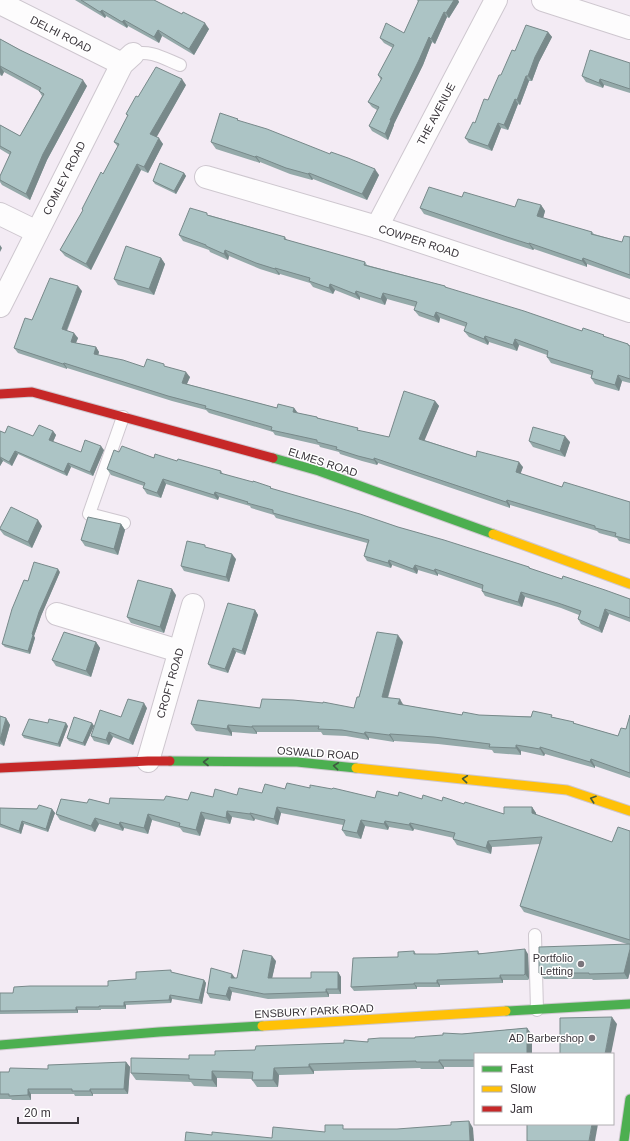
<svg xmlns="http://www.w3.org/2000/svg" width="630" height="1141" viewBox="0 0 630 1141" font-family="Helvetica,sans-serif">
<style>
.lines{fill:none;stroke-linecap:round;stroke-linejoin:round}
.lane-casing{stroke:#cec7cf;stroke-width:14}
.street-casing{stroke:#cec7cf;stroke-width:24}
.fast-casing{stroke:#cec7cf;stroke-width:11}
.slow-casing{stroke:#cec7cf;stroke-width:11}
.jam-casing{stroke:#cec7cf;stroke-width:11}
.lane{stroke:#fdfcfd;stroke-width:12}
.street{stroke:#fdfcfd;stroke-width:22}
.fast{stroke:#4caf50;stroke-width:9}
.slow{stroke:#ffc107;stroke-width:9}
.jam{stroke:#c62828;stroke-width:9}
.wall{fill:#94a9a9}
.shaded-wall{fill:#78898a}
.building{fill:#acc4c5;stroke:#78898a}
.oneway{stroke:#3f5a41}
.poi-dot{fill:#7b757c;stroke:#fff;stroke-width:1.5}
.labels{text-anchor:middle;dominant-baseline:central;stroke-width:3;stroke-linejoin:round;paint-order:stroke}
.street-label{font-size:11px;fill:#3a353b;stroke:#fff}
.poi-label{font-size:11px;fill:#3a353b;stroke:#fff;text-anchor:end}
</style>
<rect width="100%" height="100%" fill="#f3ebf4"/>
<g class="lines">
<defs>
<g id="lane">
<path d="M133,54C151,50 163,58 180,65"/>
<polyline points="123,417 89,514 124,523"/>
<polyline points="535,935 537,1010"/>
</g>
<g id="street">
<polyline points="543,0 630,28"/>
<polyline points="0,3 122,64"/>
<polyline points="206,177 377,227 630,311"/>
<polyline points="0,214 37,232"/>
<polyline points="377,227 496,0"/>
<polyline points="0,306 122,64 133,54"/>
<polyline points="57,614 179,651"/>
<polyline points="148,761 193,605"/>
</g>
<g id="fast">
<polyline points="273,458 319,471 493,534"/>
<polyline points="170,761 297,762 356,768"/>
<polyline points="506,1011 630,1004"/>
<polyline points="0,1045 159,1032 262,1026"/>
<polyline points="624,1141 630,1099"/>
</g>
<g id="slow">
<polyline points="493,534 630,584"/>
<polyline points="356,768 567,790 630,811"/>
<polyline points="262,1026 506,1011"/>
</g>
<g id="jam">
<polyline points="0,394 32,392 273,458"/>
<polyline points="0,768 148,761 170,761"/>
</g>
</defs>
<!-- lane casing -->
<use href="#lane" class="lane-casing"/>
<!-- street casing -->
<use href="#street" class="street-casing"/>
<!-- fast casing -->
<use href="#fast" class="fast-casing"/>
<!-- slow casing -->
<use href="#slow" class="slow-casing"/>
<!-- jam casing -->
<use href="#jam" class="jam-casing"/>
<!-- lane -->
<use href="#lane" class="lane"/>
<!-- street -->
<use href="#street" class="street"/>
<!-- fast -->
<use href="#fast" class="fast"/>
<!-- slow -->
<use href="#slow" class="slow"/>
<!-- jam -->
<use href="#jam" class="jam"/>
</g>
<!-- wall -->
<g class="wall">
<polygon points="75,0 154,0 209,29 194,55 162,36 159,43 128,26 127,28 106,16 105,18"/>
<polygon points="417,0 458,0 459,2 449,18 447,17 435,44 432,42 423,65 394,124 394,125 388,140 372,131 369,126 377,110 372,107 368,102 381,80 378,75 393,48 384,43 380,38 404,33 418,2"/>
<polygon points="548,32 552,37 539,62 532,81 529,81 520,105 518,104 508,130 501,128 492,151 469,143 465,138 475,123 515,51"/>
<polygon points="0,39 87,86 47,160 30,200 2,185 0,182 0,176 10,155 0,149 0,125 20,136 42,96 39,91 4,72 2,76 0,75"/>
<polygon points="630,63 630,93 604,85 603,88 586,82 582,76"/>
<polygon points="186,85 156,137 163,144 148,173 141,170 91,270 65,256 60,250 83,211 82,209 103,174 118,147 114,142 128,117 126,114 138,97"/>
<polygon points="239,121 379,175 367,200 313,179 312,180 290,174 260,162 260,163 216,149 211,142"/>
<polygon points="184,173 186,176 176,194 155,184 153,181"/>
<polygon points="462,197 515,207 541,205 545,211 543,218 592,232 594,234 622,242 630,237 630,279 587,264 587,267 534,249 533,250 511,243 424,214 420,208"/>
<polygon points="209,215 285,237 287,240 365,262 367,265 445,286 446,288 582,331 628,344 630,346 630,383 622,381 619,391 595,384 591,378 591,375 551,363 547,357 547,355 519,345 517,351 489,342 488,345 469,337 464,331 466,327 440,318 439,323 419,316 414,310 416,307 387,299 385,305 360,297 360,300 335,290 333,294 313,287 310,283 280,274 279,275 260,269 229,256 228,260 210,252 209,250 183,241 179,235"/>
<polygon points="161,258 165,264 154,295 118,285 114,279"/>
<polygon points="82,291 67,331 78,338 76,343 96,347 99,352 98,355 144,367 166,367 190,377 187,384 277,408 294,408 297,413 317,417 318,418 360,431 389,437 435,401 439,406 424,440 476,457 523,467 520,474 562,487 630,502 630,544 619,541 617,538 599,533 597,531 510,505 510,508 378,463 377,465 362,461 340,454 339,452 320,447 319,445 275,435 273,432 209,413 206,410 172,401 67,368 67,369 18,353 14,348 32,320"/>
<polygon points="0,431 5,433 33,436 53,431 56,435 53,442 81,452 104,450 93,476 71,467 67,476 18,454 12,466 3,461 0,466"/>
<polygon points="529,441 570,442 565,457 533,447"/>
<polygon points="119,452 177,461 221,471 223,474 529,567 531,569 562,579 630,599 630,622 609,614 602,633 581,624 578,619 579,615 561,608 525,597 522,607 485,596 482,591 482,589 438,574 438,576 418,570 417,574 392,565 391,568 367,561 364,556 367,543 276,518 274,515 251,508 250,506 219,497 218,500 166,484 161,498 147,494 143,488 144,486 111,475 107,469"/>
<polygon points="121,524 125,530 118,555 85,546 81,540"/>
<polygon points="42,526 32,548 4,535 0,530 0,528"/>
<polygon points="236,559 229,582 184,571 181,566"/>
<polygon points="60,572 41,616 34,636 35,638 30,654 5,647 2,644"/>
<polygon points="176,595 164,633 131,623 127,617"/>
<polygon points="255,610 258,615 245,655 236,652 228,673 211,668 208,664"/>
<polygon points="96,642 100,648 91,677 56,666 52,660"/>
<polygon points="403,642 388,698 404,705 462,715 553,717 576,724 618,736 626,729 630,715 630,778 595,766 595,768 545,754 544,756 521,751 521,755 494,753 492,750 438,744 394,741 394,742 369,738 369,740 346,736 323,735 321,732 257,732 257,734 232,732 232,736 196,731 191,724 260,708 354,708 359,697"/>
<polygon points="147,708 133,745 113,737 109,745 94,741 91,736 121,717"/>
<polygon points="0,716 6,718 10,725 4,746 0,744"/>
<polygon points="48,723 68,726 60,747 24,738 22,735"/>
<polygon points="92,723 94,726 85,746 69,741 67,738"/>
<polygon points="310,788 375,798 398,796 464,804 504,814 532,807 536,813 536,815 612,842 630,831 630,972 628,979 593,980 592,979 544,979 539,973 627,944 524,912 520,906 540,844 492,847 491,854 457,845 453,839 454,838 414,829 413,831 389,827 388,830 365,826 361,839 346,836 342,830 343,825 281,813 278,825 255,819 254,821 232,817 230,824 205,819 200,836 183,832 180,828 152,820 148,834 124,828 123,831 99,824 95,832 60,820 56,814 87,803 109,804 164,800 188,800 213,797 262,793 285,789"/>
<polygon points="0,808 52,809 55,813 48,832 24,824 21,834 0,827"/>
<polygon points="414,951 416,954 437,954 478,951 479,953 528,954 529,979 528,980 503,980 503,983 440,985 440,987 417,987 417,989 354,991 351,987 398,957"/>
<polygon points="276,961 272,978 311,978 338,972 341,977 341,994 329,994 329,997 268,999 232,992 230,1001 210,998 207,993 236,978"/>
<polygon points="173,973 204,980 206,983 202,1004 172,999 171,1003 126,1005 126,1009 101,1009 101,1010 78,1010 78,1013 0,1014 0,993 13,993 108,986 136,979"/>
<polygon points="527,1028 532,1035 475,1054 475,1067 444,1067 444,1069 421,1069 420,1068 314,1071 314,1074 279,1075 278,1087 257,1087 252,1080 252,1079 217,1078 217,1087 194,1086 191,1082 136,1080 131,1073 189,1059 255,1050 415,1038"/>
<polygon points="126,1062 130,1067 128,1094 93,1094 93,1096 75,1096 74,1094 31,1094 31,1100 12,1100 11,1099 0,1099 0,1072 9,1072 48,1069"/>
</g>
<!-- shaded-wall -->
<g class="shaded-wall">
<polygon points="454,0 458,0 459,2 449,18 446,13"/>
<polygon points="102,10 106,16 105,18 100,12"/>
<polygon points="444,12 447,17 435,44 431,39"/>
<polygon points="124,20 128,26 127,28 122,22"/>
<polygon points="205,23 209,29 194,55 189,49"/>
<polygon points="158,30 162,36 159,43 154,37"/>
<polygon points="548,32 552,37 539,62 532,81 528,76 535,57"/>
<polygon points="429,37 432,42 423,65 394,124 394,125 388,140 385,134 390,120"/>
<polygon points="0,66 4,72 2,76 0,73"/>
<polygon points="526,76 529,81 520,105 517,100"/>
<polygon points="182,79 186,85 155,140 150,134"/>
<polygon points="600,79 604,85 603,88 599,83"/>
<polygon points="83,80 87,86 47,160 30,200 26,194 43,154"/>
<polygon points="515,99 518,104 508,130 504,125"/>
<polygon points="498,123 501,128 492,151 488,146"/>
<polygon points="159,138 163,144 148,173 144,167"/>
<polygon points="256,156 260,162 260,163 255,157"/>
<polygon points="137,164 141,170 91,270 86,264"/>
<polygon points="375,169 379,175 367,200 362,194"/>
<polygon points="184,173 186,176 176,194 174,191"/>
<polygon points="309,173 313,179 312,180 308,174"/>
<polygon points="541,205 545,211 542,222 537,216"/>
<polygon points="529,243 534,249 533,250 529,244"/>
<polygon points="0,245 2,248 0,252"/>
<polygon points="225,250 229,256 228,260 224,254"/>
<polygon points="161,258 165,264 154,295 149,289"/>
<polygon points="583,258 587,264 587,267 582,261"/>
<polygon points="275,268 280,274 279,275 275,269"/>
<polygon points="330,284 335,290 333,294 329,288"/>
<polygon points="78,286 82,291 65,334 62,329"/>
<polygon points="356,291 360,297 360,300 355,294"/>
<polygon points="383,293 387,299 385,305 381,299"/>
<polygon points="436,312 440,318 439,323 434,317"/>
<polygon points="74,333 78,338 74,347 71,342"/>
<polygon points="485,336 489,342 488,345 484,339"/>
<polygon points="515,339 519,345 517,351 513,345"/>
<polygon points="96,347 99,352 97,359 94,354"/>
<polygon points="64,363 67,368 67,369 63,364"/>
<polygon points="186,372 190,377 185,388 182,383"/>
<polygon points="618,375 622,381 619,391 615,385"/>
<polygon points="435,401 439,406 423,444 419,439"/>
<polygon points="294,408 298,413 293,412"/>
<polygon points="53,431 56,435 52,444 49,440"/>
<polygon points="565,436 570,442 565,457 560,451"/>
<polygon points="101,446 104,450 93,476 90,472"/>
<polygon points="15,451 18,454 12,466 9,462"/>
<polygon points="0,457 3,461 0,466"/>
<polygon points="374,458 378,463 377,465 374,460"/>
<polygon points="519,462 523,467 519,478 516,472"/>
<polygon points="68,463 71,467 67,476 64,472"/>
<polygon points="163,479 166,484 161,498 157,493"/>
<polygon points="215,492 219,497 218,500 214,495"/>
<polygon points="507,500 510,505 510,508 506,502"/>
<polygon points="38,520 42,526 32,548 28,542"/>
<polygon points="121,524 125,530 118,555 114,549"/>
<polygon points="232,554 236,559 229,582 226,577"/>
<polygon points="389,560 392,565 391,568 388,563"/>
<polygon points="415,565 418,570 417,574 413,569"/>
<polygon points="58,569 60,572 41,616 34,636 35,638 30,654 28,651 32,634 39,612"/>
<polygon points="435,569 438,574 438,576 434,571"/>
<polygon points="172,589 176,595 164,633 160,627"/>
<polygon points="521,592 525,597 522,607 518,602"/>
<polygon points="605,609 609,614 602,633 599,628"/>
<polygon points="255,610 258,615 245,655 242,651"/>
<polygon points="398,635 403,642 386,703 382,697"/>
<polygon points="96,642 100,648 91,677 86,671"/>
<polygon points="233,648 236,652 228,673 225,669"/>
<polygon points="400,699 404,706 398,704"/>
<polygon points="144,703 147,708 133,745 129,740"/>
<polygon points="6,718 10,725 4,746 0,740"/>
<polygon points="66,723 68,726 60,747 58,744"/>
<polygon points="92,723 94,726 85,746 83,743"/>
<polygon points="228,725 232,732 232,736 227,729"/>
<polygon points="252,726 257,732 257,734 252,727"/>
<polygon points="109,732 113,737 109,745 106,740"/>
<polygon points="365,732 369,738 369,740 364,734"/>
<polygon points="390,734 394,741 394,742 389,735"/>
<polygon points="516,745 521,751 521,755 516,748"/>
<polygon points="540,747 545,754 544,756 540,749"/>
<polygon points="591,759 595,766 595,768 590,762"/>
<polygon points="277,807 281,813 278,825 274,819"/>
<polygon points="532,807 536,813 537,820 532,813"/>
<polygon points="52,809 55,813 48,832 46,829"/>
<polygon points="227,811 232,817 230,824 226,818"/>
<polygon points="201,812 205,819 200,836 196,830"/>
<polygon points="250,813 255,819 254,821 250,814"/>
<polygon points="148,814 152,820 148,834 144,828"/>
<polygon points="95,818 99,824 95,832 91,826"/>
<polygon points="361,820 365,826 361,839 357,833"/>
<polygon points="22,821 24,824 21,834 19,831"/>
<polygon points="385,821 389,827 388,830 384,824"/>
<polygon points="120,822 124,828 123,831 119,825"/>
<polygon points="410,823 414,829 413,831 409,825"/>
<polygon points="488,841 492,847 491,854 486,848"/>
<polygon points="525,949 528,954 529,979 525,974"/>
<polygon points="630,949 630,972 628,979 624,973"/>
<polygon points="272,956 276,961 271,983 268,978"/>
<polygon points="338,972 341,977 341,994 338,989"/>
<polygon points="232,974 236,979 231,978"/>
<polygon points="500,975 503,980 503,983 500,978"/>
<polygon points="204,980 206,983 202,1004 199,1000"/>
<polygon points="437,980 440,985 440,987 437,983"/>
<polygon points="414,983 417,987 417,989 414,984"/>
<polygon points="229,987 232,992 230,1001 226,996"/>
<polygon points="326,989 329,994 329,997 326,992"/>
<polygon points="170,995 172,999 171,1003 169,1000"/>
<polygon points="124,1002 126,1005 126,1009 124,1006"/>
<polygon points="76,1007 78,1010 78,1013 76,1010"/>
<polygon points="612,1017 617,1024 611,1054 605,1054"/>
<polygon points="527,1028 532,1035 532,1054 527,1054"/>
<polygon points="439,1060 444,1067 444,1069 439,1062"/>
<polygon points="126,1062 130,1067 128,1094 124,1089"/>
<polygon points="309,1064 314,1071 314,1074 309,1067"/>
<polygon points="274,1068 279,1075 278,1087 273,1080"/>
<polygon points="212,1071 217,1078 217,1087 212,1080"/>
<polygon points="28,1089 31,1094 31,1100 28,1095"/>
<polygon points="90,1089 93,1094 93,1096 90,1091"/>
<polygon points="469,1121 473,1128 474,1141 470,1141"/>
<polygon points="592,1124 598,1124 595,1141 589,1141"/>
</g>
<!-- building -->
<g class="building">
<polygon points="81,0 154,0 182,14 183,12 205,23 189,49 158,30 154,37 124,20 122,22 102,10 100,12"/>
<polygon points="419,0 454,0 446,13 444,12 431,39 429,37 419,60 390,120 391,120 385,134 369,126 379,107 368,102 382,78 378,75 394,45 380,38 386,23 404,33"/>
<polygon points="526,25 548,32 535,57 528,76 526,76 517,100 515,99 504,125 498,123 488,146 465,138 473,122 475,123 484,99 488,100 499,75 501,75 512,50 515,51"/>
<polygon points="0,39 20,50 83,80 43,154 26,194 0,180 0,176 11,152 0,146 0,125 20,136 44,94 39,91 41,88 0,66 0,67"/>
<polygon points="590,50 630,63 630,89 600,79 599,83 582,76"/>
<polygon points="156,67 182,79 150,134 159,138 144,167 137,164 86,264 60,250 83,210 82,209 101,172 103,174 119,144 114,142 128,115 126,114 136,96 138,97"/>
<polygon points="220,113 238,119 237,120 267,129 330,154 331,152 348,158 375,169 362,194 309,173 308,174 286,168 256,156 255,157 211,142"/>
<polygon points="160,163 184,173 174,191 153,181"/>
<polygon points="429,187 462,197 464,192 515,207 518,199 541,205 537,216 592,232 591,234 622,242 624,236 630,237 630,275 583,258 582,261 529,243 529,244 507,237 420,208"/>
<polygon points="190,208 207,213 207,215 285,237 284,239 365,262 364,265 445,286 445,287 524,311 582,331 583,328 604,335 603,336 628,344 628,345 630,346 630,379 618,375 615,385 591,378 593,371 547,357 548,351 515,339 513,345 485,336 484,339 464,331 467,323 436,312 434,317 414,310 417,302 383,293 381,299 356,291 355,294 330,284 329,288 309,281 310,278 275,268 275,269 256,263 225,250 224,254 206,246 206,245 179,235"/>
<polygon points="126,246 161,258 149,289 114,279"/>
<polygon points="50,278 78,286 62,329 74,333 71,342 96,347 94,354 123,360 144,367 147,359 164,364 164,366 186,372 182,383 277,408 278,404 294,408 293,412 317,417 317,418 358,428 357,430 389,437 404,391 435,401 419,439 476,457 477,451 519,462 516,472 562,487 564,482 630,502 630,540 615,536 616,533 595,528 595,526 507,500 506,502 374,458 374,460 358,456 336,449 337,447 317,442 317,440 271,430 272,427 205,408 206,406 168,396 64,363 63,364 14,348 25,318 32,320"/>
<polygon points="39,425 53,431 49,440 81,452 85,440 101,446 90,472 68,463 64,472 15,451 9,462 0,457 0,431 5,433 8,426 33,436"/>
<polygon points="533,427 565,436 560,451 529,441"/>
<polygon points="122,446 154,458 155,454 177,461 178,459 221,471 220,473 253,482 253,481 271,487 270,488 360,514 398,527 444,540 529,567 529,568 562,579 563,576 605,590 630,599 630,618 605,609 599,628 578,619 581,611 558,603 521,592 518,602 482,591 483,585 435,569 434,571 415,565 413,569 389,560 388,563 364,556 369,540 273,513 273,510 247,503 248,502 215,492 214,495 163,479 157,493 143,488 145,483 107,469 114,450 119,452"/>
<polygon points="11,507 38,520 28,542 0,529 0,528"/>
<polygon points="88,517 121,524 114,549 81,540"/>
<polygon points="187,541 205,545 205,547 232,554 226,577 181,566"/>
<polygon points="34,562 58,569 39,612 32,634 33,635 28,651 2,644 12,609 24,580 28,581"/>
<polygon points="138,580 172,589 160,627 127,617"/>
<polygon points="228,603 255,610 242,651 233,648 225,669 208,664"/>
<polygon points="64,632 96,642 86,671 52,660"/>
<polygon points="377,632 398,635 382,697 400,699 398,704 462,715 463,712 479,715 531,717 533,711 552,715 551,717 574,722 573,723 618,736 621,728 626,729 630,715 630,773 591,759 590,762 540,747 540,749 516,745 516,748 489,747 490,744 434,737 390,734 389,735 365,732 364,734 342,730 318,729 319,726 252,726 252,727 228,725 227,729 191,724 198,700 260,708 262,699 293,700 323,703 323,702 354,708 357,697 359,697"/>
<polygon points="128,699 144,703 129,740 109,732 106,740 91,736 100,710 121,717"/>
<polygon points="0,716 6,718 0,740"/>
<polygon points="74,717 92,723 83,743 67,738"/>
<polygon points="29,719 48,723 49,719 66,723 58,744 22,735"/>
<polygon points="287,783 310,788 310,785 332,789 333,788 375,798 377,791 398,796 399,792 422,799 423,795 442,801 443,797 464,804 465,802 504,814 504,807 532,807 532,813 612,842 618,827 630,831 630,940 520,906 542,837 488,841 486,848 453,839 455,833 410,823 409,825 385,821 384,824 361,820 357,833 342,830 345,820 277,807 274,819 250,813 250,814 227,811 226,818 201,812 196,830 179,826 180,823 148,814 144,828 120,822 119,825 95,818 91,826 56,814 61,799 87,803 89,799 109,804 110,798 164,800 166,796 188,800 191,792 213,797 215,789 237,795 239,788 262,793 265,784 285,789"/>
<polygon points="39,805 52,809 46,829 22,821 19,831 0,824 0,808 37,809"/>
<polygon points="630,944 630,949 624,973 589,974 589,973 539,973 539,947"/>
<polygon points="525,949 525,974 524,975 500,975 500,978 437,980 437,983 414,983 414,984 351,987 353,958 398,957 398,952 414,951 414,954 437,954 478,951 478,954"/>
<polygon points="243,950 272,956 268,978 311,978 311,972 338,972 338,989 326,989 326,992 264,994 229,987 226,996 207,993 211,968 232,974 231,978 237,978"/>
<polygon points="171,970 171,972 204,980 199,1000 170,995 169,1000 124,1002 124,1006 99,1006 99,1007 76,1007 76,1010 0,1011 0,993 13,993 14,987 30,986 108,986 108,981 136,979 136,972"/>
<polygon points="612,1017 605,1054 560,1054 560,1018"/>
<polygon points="527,1028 527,1054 475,1054 475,1060 439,1060 439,1062 416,1062 416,1061 309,1064 309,1067 274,1068 273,1080 252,1080 253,1072 212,1071 212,1080 189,1079 189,1075 131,1073 131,1058 189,1059 189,1055 215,1055 215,1051 255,1050 256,1046 344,1043 344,1040 368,1042 368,1039 380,1038 415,1038 415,1037 443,1035 443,1033 462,1034"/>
<polygon points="126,1062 124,1089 90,1089 90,1091 72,1091 72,1089 28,1089 28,1095 9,1096 9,1094 0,1094 0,1072 9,1072 10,1068 48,1069 48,1065"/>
<polygon points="469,1121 470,1141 185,1141 186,1132 212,1135 212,1132 272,1138 273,1127 325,1132 325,1125 343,1125 343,1129 397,1129 451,1125 451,1122"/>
<polygon points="527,1124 592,1124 589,1141 527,1141"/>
</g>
<!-- one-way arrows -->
<defs><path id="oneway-chevron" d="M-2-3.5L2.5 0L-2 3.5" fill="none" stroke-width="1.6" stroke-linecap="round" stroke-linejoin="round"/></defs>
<g class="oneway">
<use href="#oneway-chevron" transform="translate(206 762) rotate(-180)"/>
<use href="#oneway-chevron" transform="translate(336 766) rotate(-174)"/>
<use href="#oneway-chevron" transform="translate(465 779) rotate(-174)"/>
<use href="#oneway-chevron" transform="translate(593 799) rotate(-161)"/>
</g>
<!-- markers -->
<g class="poi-dot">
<circle cx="581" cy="964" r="4"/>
<circle cx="592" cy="1038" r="4"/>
</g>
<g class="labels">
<!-- street labels -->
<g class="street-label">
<text transform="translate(61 34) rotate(27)">DELHI ROAD</text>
<text transform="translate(436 114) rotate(-62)">THE AVENUE</text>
<text transform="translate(64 178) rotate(-63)">COMLEY ROAD</text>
<text transform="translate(419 241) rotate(18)">COWPER ROAD</text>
<text transform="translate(323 462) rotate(18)">ELMES ROAD</text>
<text transform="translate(170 683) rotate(-74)">CROFT ROAD</text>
<text transform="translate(318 753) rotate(4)">OSWALD ROAD</text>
<text transform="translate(314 1011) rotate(-3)">ENSBURY PARK ROAD</text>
</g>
<!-- poi labels -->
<g class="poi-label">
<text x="573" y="958">Portfolio<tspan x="573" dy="13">Letting</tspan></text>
<text x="584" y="1038">AD Barbershop</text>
</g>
</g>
<!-- legend -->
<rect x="474" y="1053" width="140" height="72" fill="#ffffff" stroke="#b0aeb1"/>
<rect x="482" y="1066" width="20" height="6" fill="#4caf50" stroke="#b0aeb1"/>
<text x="510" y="1073" font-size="12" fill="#3a353b">Fast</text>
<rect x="482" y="1086" width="20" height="6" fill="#ffc107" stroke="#b0aeb1"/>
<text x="510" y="1093" font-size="12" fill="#3a353b">Slow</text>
<rect x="482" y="1106" width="20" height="6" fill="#c62828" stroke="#b0aeb1"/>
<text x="510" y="1113" font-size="12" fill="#3a353b">Jam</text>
<!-- scale -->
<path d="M18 1117v6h60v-6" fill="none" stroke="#3a353b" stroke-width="2"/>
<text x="24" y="1117" font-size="12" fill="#3a353b" stroke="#ffffff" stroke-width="3" paint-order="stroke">20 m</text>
</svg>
